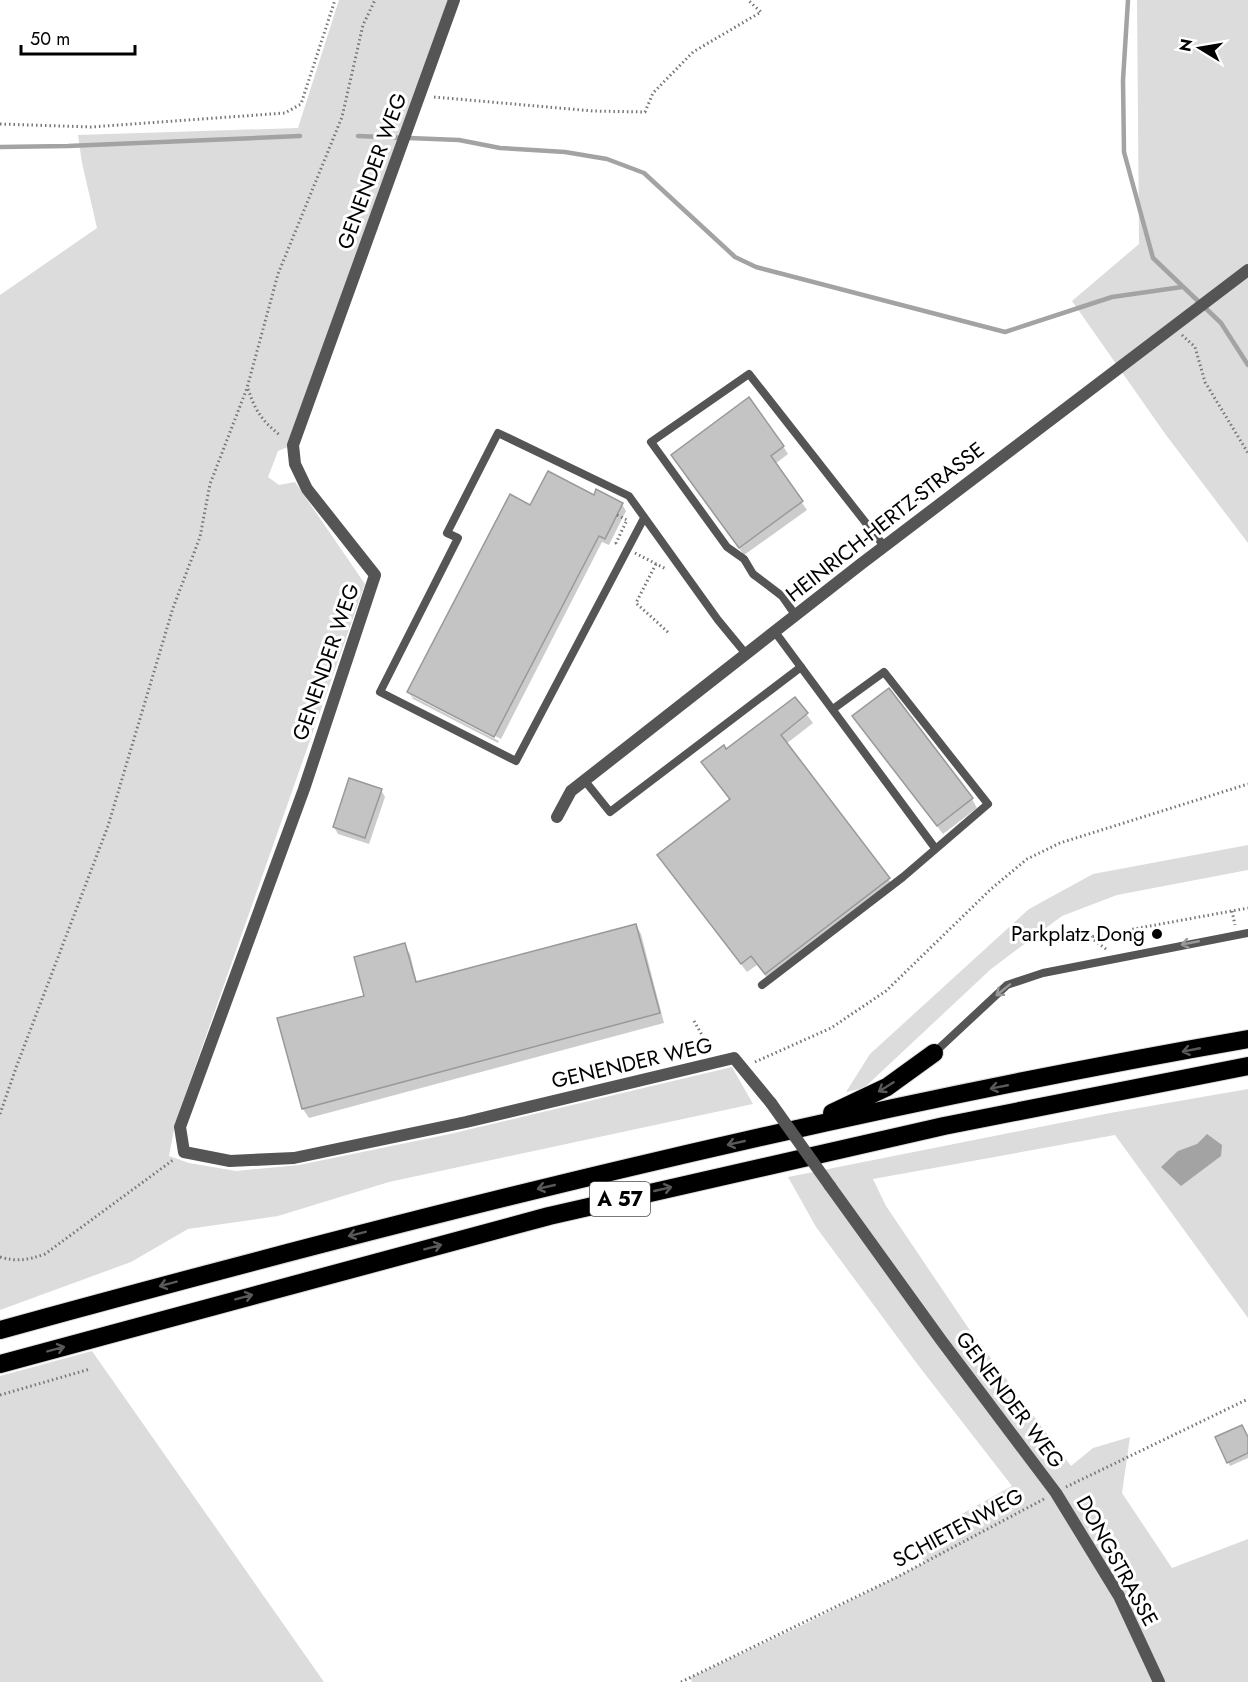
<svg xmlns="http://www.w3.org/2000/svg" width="1248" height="1682" viewBox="0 0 1248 1682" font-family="Jost,sans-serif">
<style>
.green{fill:#dcdcdc}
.water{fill:#a3a3a3}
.shadow{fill:#0003}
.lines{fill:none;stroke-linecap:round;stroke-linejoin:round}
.stream{stroke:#a3a3a3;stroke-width:4.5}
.building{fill:#c4c4c4;stroke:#999;stroke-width:1.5}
.highway-casing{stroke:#dbdbdb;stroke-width:20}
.path{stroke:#777;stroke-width:3;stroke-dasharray:1.5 3;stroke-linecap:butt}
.lane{stroke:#555;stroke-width:8}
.street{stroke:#555;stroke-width:12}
.highway{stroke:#000;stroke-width:18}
.street-bridge{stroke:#555;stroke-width:12}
.oneway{stroke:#999}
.oneway2{stroke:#595959}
.poi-dot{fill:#000;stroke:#fff;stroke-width:2}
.labels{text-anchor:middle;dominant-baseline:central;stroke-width:6;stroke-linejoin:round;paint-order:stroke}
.shield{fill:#fff;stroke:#4c4c4c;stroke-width:1.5}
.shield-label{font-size:20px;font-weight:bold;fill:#000}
.street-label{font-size:21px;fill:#000;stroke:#fff}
.poi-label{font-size:21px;fill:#000;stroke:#fff;text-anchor:end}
</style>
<rect width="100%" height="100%" fill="#fff"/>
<!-- green -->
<g class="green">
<polygon points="339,0 454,0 293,445 278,451 268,477 279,485 295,482 365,584 175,1124 169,1156 189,1163 236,1171 299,1165 450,1134 732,1067 753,1104 389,1182 278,1216 188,1229 131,1262 0,1310 0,295 97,228 82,163 78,135 298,128"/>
<polygon points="1137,0 1248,0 1248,543 1166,435 1072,301 1139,244"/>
<polygon points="1248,845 1248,870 1117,895 1062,916 991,969 864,1088 846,1092 870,1054 1029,909 1093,874"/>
<polygon points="1248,1089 1248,1318 1115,1135 873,1179 886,1206 969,1329 1071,1466 1093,1448 1130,1437 1122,1493 1172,1568 1248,1539 1248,1682 692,1682 690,1678 811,1621 926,1562 918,1554 934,1544 931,1531 1012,1486 918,1365 816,1227 788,1177 1110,1113"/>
<polygon points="92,1351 324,1682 0,1682 0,1376"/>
</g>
<!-- water -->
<polygon class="water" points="1207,1134 1222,1145 1221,1156 1181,1186 1161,1167 1178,1151 1197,1144"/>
<!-- shadow -->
<g class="shadow">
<polygon points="783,446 788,454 775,464 807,510 744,555 677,463"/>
<polygon points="594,497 622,504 626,511 609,545 602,542 501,739 412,693 412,696 499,741 498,743 413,699 409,692 530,507"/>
<polygon points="795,699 813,723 786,744 895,888 771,983 757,965 747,972 659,856 730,801 703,763 726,751"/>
<polygon points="860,725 972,799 977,808 943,834"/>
<polygon points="381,790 385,797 369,844 338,834 334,827"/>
<polygon points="636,925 641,934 664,1023 309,1118 303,1109 279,1019 365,997 404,945 410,954 417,983"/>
<polygon points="1248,1440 1248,1458 1230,1466 1228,1462"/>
</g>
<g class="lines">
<!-- stream -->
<g class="stream">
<polyline points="1128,0 1123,80 1124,152 1153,258 1221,323 1248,365"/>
<polyline points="358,136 459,140 500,148 565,152 607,159 644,173 735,257 756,267 1005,332 1112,297 1182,287"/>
<polyline points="0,147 68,146 300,136"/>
</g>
</g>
<!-- building -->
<g class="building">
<polygon points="749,397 784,446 771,456 803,501 739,548 671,455"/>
<polygon points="548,471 594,495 596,489 623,503 605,539 599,536 494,737 407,692 510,494 530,505"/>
<polygon points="889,688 973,798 937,826 852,716"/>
<polygon points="795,697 808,713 781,735 890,878 765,974 751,956 741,964 657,855 730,799 701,762 724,745 726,749"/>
<polygon points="349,778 382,789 365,838 333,827"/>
<polygon points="636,924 660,1013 302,1109 277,1018 364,996 354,957 405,943 416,982"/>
<polygon points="1242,1425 1248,1437 1248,1453 1227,1463 1215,1437"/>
</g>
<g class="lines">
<defs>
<g id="highway">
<polyline points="832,1113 887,1087 934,1053"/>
<path d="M0,1330C412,1217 827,1112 1248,1039"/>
<polyline points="0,1364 549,1216 944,1126 1248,1066"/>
</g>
</defs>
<!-- highway casing -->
<use href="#highway" class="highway-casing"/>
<!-- path -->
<g class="path">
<polyline points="434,97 593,111 645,112 653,93 693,52 761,12 748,0"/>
<polyline points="0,124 91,127 285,113 301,104 335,0"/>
<polyline points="1182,335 1195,347 1205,382 1248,453"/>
<path d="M248,389C256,412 262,421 281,436"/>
<polyline points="617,515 627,520 616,543 619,545"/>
<polyline points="635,553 666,569"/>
<polyline points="656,564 636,603 670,634"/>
<polyline points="1232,911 1235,925"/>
<polyline points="1106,949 1090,937 1248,908"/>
<polyline points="694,1021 711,1051"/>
<polyline points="755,1062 831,1028 886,991 991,889 1027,859 1060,843 1248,784"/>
<polyline points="0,1114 17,1065 108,826 173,608 200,537 210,484 247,388 278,274 342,117 363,25 375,0"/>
<path d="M0,1257C17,1262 28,1260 45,1254L173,1160"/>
<polyline points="0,1395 90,1369"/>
<polyline points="1066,1487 1248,1399"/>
<polyline points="681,1682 897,1577 1044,1499"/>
</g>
<!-- lane -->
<g class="lane">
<polyline points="644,518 516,761 380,692 458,538 447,533 498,433 629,496 718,620 746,654"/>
<polyline points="796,616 782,596 753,574 744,559 727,547 651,442 749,374 884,546"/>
<polyline points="775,632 935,848"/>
<polyline points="585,781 610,812 801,667"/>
<polyline points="762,985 903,877 988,804 884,672 833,709"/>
<polyline points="934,1053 1007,985 1043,973 1248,933"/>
</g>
<!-- street -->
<g class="street">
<polyline points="454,0 293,445 295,464 307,489 375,575 304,789 180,1127 184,1152 230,1161 294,1158 466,1122 734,1058 771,1103"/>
<polyline points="557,817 571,791 861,564 1248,270"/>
<polyline points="830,1186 941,1340 1056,1493 1119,1596 1159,1682"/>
</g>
<!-- highway -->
<use href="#highway" class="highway"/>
<!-- street-bridge -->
<polyline class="street-bridge" points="771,1103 830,1186"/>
</g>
<!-- one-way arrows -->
<defs><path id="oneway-shaft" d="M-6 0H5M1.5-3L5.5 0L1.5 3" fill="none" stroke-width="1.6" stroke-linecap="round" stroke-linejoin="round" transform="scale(1.5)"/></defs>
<g class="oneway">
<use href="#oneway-shaft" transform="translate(1190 943) rotate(169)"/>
<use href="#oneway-shaft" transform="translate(1003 990) rotate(141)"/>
</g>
<g class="oneway2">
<use href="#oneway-shaft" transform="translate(1191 1050) rotate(169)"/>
<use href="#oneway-shaft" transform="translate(886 1087) rotate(148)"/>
<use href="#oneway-shaft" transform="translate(999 1087) rotate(169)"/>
<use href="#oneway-shaft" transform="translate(736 1143) rotate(167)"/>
<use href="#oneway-shaft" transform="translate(546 1187) rotate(167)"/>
<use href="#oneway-shaft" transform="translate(663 1189) rotate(-13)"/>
<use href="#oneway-shaft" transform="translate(357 1234) rotate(166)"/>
<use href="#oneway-shaft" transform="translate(433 1247) rotate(-15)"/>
<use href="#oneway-shaft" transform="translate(168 1284) rotate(165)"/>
<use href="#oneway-shaft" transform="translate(244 1297) rotate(-15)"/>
<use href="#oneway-shaft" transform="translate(56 1349) rotate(-15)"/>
</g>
<!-- markers -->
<circle class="poi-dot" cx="1157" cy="934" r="6"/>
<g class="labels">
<!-- shield labels -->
<rect class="shield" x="590" y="1182" width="60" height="34" rx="4.5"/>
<g class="shield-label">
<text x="620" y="1199">A 57</text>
</g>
<!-- street labels -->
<g class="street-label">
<text transform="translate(372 171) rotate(-70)">GENENDER WEG</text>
<text transform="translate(885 522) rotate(-38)">HEINRICH-HERTZ-STRASSE</text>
<text transform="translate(326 662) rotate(-71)">GENENDER WEG</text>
<text transform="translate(632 1063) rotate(-13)">GENENDER WEG</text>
<text transform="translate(1010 1400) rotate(53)">GENENDER WEG</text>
<text transform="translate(958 1528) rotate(-28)">SCHIETENWEG</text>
<text transform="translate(1117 1561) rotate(61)">DONGSTRASSE</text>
</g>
<!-- poi labels -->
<g class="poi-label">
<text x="1145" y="934">Parkplatz Dong</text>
</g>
</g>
<!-- north arrow -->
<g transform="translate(1200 48) rotate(281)" stroke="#ffffff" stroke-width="4.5" paint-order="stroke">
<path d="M0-4.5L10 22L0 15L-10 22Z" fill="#000000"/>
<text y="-9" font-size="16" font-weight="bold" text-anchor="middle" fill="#000000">N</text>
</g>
<!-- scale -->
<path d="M21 45v9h114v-9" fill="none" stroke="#000000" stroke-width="3"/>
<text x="30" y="45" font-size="18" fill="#000000" stroke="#ffffff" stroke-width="4.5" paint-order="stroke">50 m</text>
</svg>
